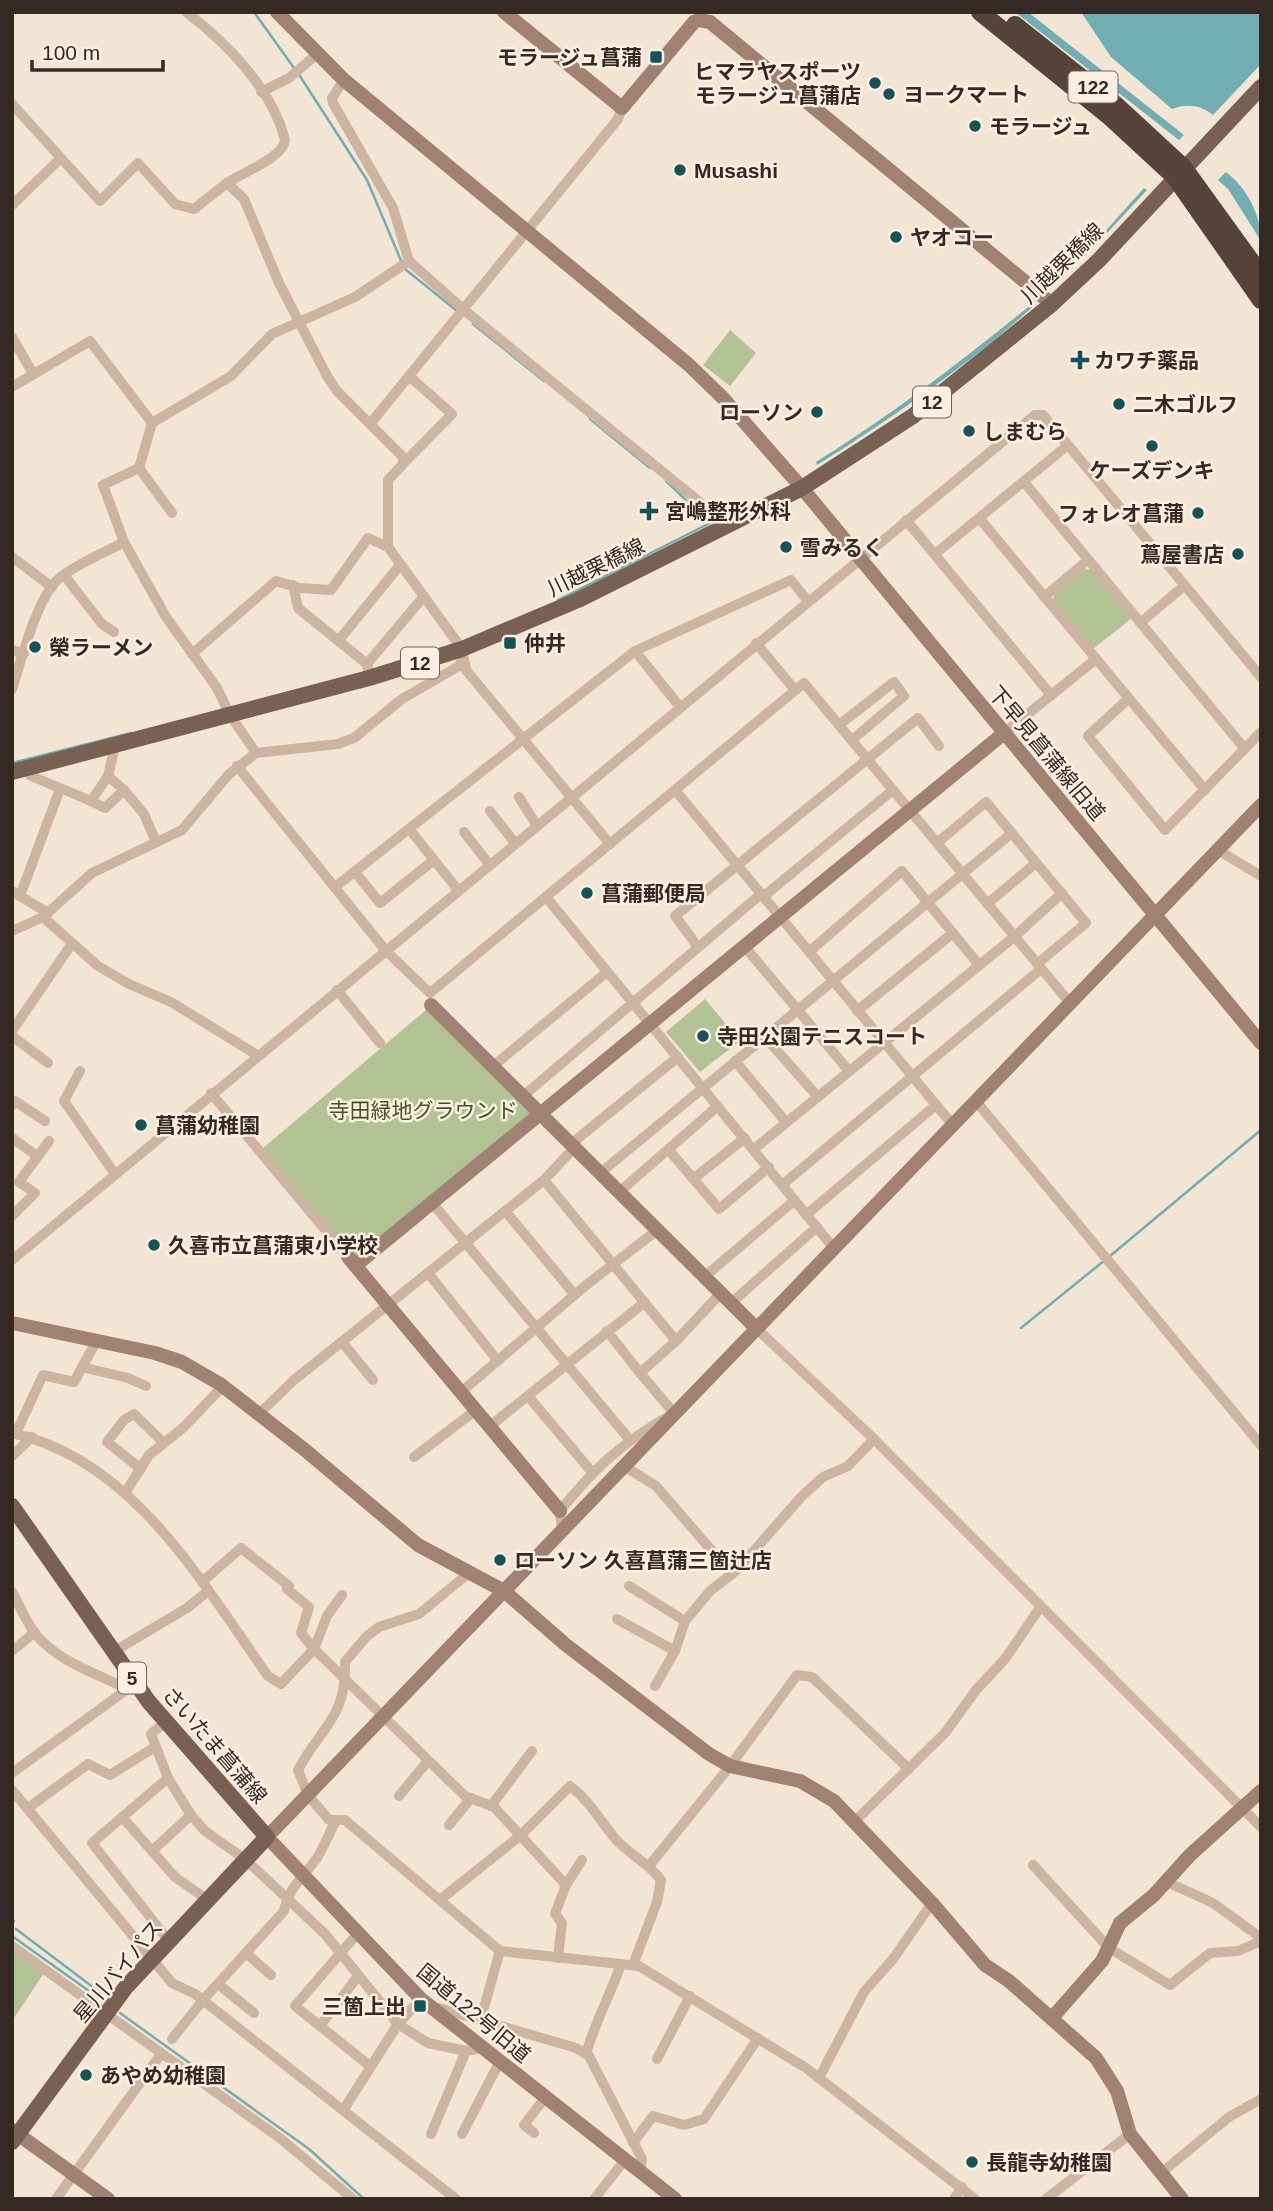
<svg xmlns="http://www.w3.org/2000/svg" width="1273" height="2211" viewBox="0 0 1273 2211" font-family="Arial,'Noto Sans JP',sans-serif">
<style>
.green{fill:#b2c294}
.water{fill:#71aeb2}
.lines{fill:none;stroke-linecap:round;stroke-linejoin:round}
.stream{stroke:#71aeb2;stroke-width:2.5}
.street{stroke:#cbb4a0;stroke-width:10}
.secondary{stroke:#9f8271;stroke-width:14}
.primary{stroke:#786053;stroke-width:16}
.highway{stroke:#56433a;stroke-width:18}
.poi-dot{fill:#165359;stroke:#faefe1;stroke-width:2.5}
.labels{text-anchor:middle;dominant-baseline:central;stroke-width:5;stroke-linejoin:round;paint-order:stroke}
.shield{fill:#faefe1;stroke:#6f645d;stroke-width:2}
.shield-label{font-size:19px;font-weight:bold;fill:#342924}
.poi-label{font-size:21px;font-weight:bold;fill:#342924;stroke:#faefe1;text-anchor:start}
.street-label{font-size:21px;fill:#342924;stroke:#faefe1}
.park-label{font-size:21px;fill:#425425;stroke:#faefe1}
</style>
<rect width="100%" height="100%" fill="#f3e5d4"/>
<!-- green -->
<g class="green">
<polygon points="730,330 756,353 730,386 703,365"/>
<polygon points="1091,569 1132,618 1093,649 1053,601 1054,593 1083,570"/>
<polygon points="705,999 740,1041 700,1072 666,1032"/>
<polygon points="427,1009 535,1116 356,1261 262,1149"/>
<polygon points="12,1950 44,1973 12,2021"/>
</g>
<!-- water -->
<g class="water">
<polygon points="1015,12 1028,12 1184,135 1179,140"/>
<path d="M1081,12H1261V64L1213,115C1202,105 1186,103 1172,109L1111,57Z"/>
<path d="M1226,172C1247,188 1261,215 1261,241L1228,189L1218,180Z"/>
<polygon points="1144,188 1147,190 1095,246 1093,245"/>
<path d="M1032,304L1034,306C966,366 894,417 817,465L816,462C893,414 962,361 1032,304Z"/>
</g>
<g class="lines">
<!-- stream -->
<g class="stream">
<polyline points="254,12 294,68"/>
<polyline points="298,73 367,180 402,263"/>
<polyline points="405,269 457,311"/>
<polyline points="473,324 544,381"/>
<polyline points="590,419 650,468"/>
<polyline points="558,600 710,523 666,481"/>
<polyline points="12,763 131,733"/>
<polyline points="1110,1256 1261,1130"/>
<polyline points="1021,1328 1105,1260"/>
<polyline points="12,1919 14,1921"/>
<polyline points="16,1929 102,1994"/>
<polyline points="12,1936 103,2001"/>
<polyline points="120,2013 309,2149 364,2199"/>
</g>
<!-- street -->
<g class="street">
<path d="M186,12C226,42 273,90 285,140C284,157 242,173 227,183"/>
<polyline points="344,80 332,98 333,103 393,208 409,261 464,310 713,513 726,527"/>
<polyline points="261,92 289,78 316,55"/>
<polyline points="12,104 100,201 138,163 175,204 194,209 227,183 244,199 279,283 327,376 337,391 403,457 403,464 388,480 388,547 462,649 466,670 610,844"/>
<polyline points="12,205 60,159"/>
<polyline points="12,337 32,372"/>
<polyline points="12,387 90,341 152,423 231,376 272,334 355,297 409,261"/>
<polyline points="152,423 139,468 103,485 124,542 166,617 217,688 230,715 256,753"/>
<polyline points="370,424 618,119 622,108"/>
<polyline points="403,464 452,414 409,376"/>
<polyline points="139,468 172,513"/>
<polyline points="1024,482 1245,749"/>
<polyline points="980,519 1205,790"/>
<polyline points="906,520 1051,695"/>
<polyline points="935,554 1068,445"/>
<polyline points="12,557 52,587"/>
<polyline points="64,575 102,624 114,632"/>
<polyline points="293,585 298,608 367,664"/>
<polyline points="1044,597 1088,560"/>
<polyline points="1140,623 1184,586"/>
<polyline points="339,640 400,565"/>
<polyline points="756,643 795,690"/>
<polyline points="12,650 24,654"/>
<polyline points="635,651 680,707"/>
<polyline points="192,654 276,581 299,588 331,590 368,538 388,547"/>
<polyline points="368,669 367,664 424,596"/>
<path d="M12,689C22,659 37,594 62,576C81,562 104,553 124,542"/>
<polyline points="1128,699 1088,736 1165,830 1261,732"/>
<polyline points="839,725 894,682 904,696 852,740"/>
<polyline points="1003,734 1096,659"/>
<polyline points="237,766 386,951 430,993 804,683 1070,1003"/>
<polyline points="26,769 31,776 91,801"/>
<polyline points="108,776 124,790 105,808 91,801 108,776 115,746"/>
<polyline points="124,790 144,814 156,842"/>
<polyline points="675,790 952,1124"/>
<polyline points="519,797 537,826"/>
<polyline points="490,811 515,843"/>
<polyline points="410,830 458,890"/>
<polyline points="464,832 489,864"/>
<polyline points="937,843 986,802 1086,923 1037,964"/>
<polyline points="1218,850 1261,876"/>
<polyline points="355,872 380,903 434,860"/>
<polyline points="335,887 635,651 791,580 807,600"/>
<polyline points="12,891 48,913"/>
<polyline points="20,896 60,789"/>
<polyline points="546,897 832,1246"/>
<polyline points="763,897 893,790"/>
<polyline points="987,904 1036,863"/>
<polyline points="43,917 98,966 129,984 171,1002 257,1055"/>
<polyline points="12,931 43,917 92,873 182,830 229,774 256,753 338,744 354,738 402,699 459,666 462,660"/>
<polyline points="698,947 675,916 918,718 939,746"/>
<polyline points="745,947 849,1071"/>
<polyline points="809,952 902,871 979,965"/>
<polyline points="337,990 380,1043"/>
<polyline points="857,1011 953,933"/>
<polyline points="12,1031 71,945"/>
<polyline points="12,1036 48,1063"/>
<polyline points="765,1037 818,1097"/>
<polyline points="735,1061 786,1122"/>
<polyline points="492,1067 607,972"/>
<polyline points="80,1071 64,1101 115,1174"/>
<polyline points="211,1093 348,1257"/>
<polyline points="522,1097 761,894"/>
<polyline points="975,1100 1261,1445"/>
<polyline points="12,1105 15,1101 45,1121"/>
<polyline points="12,1138 37,1156"/>
<polyline points="668,1149 719,1209 769,1167"/>
<polyline points="754,1149 1014,937 1062,893"/>
<polyline points="599,1174 1012,833"/>
<polyline points="693,1179 745,1138"/>
<polyline points="544,1180 676,1341 720,1294"/>
<polyline points="782,1185 1041,969"/>
<polyline points="618,1193 718,1106"/>
<polyline points="433,1204 629,1439"/>
<polyline points="506,1212 575,1295"/>
<polyline points="806,1215 936,1105"/>
<polyline points="12,1216 35,1193 19,1182 49,1141"/>
<polyline points="12,1260 1035,415 1043,415 1261,677"/>
<polyline points="428,1273 498,1361"/>
<polyline points="703,1278 795,1200"/>
<polyline points="730,1304 817,1227"/>
<polyline points="755,1327 874,1439 1261,1827"/>
<polyline points="607,1331 640,1373"/>
<polyline points="342,1342 373,1380"/>
<polyline points="82,1367 128,1378 146,1386"/>
<polyline points="461,1392 585,1286 656,1231"/>
<polyline points="528,1396 591,1471"/>
<polyline points="259,1414 294,1380 544,1180 574,1148 577,1139 678,1057"/>
<polyline points="490,1426 645,1302"/>
<path d="M12,1433C134,1460 201,1582 268,1676L281,1684L314,1649L465,1796L494,1807L566,1885"/>
<polyline points="16,1433 43,1375 74,1382 97,1340"/>
<polyline points="12,1456 32,1437"/>
<polyline points="414,1457 476,1410"/>
<polyline points="624,1466 656,1486 732,1574"/>
<polyline points="141,1469 107,1442 124,1420 134,1414 164,1443"/>
<polyline points="125,1493 149,1455 184,1427 223,1386"/>
<path d="M562,1530L560,1511C597,1465 623,1442 674,1413L640,1373L676,1341"/>
<path d="M469,1573L419,1614L379,1627L367,1636L345,1662C347,1718 320,1728 298,1770L308,1795L329,1820H345L500,1951L639,1966L806,2068L975,2199"/>
<polyline points="202,1582 241,1548 289,1586 287,1589 309,1607 301,1633 314,1649 327,1616 342,1595"/>
<polyline points="629,1586 685,1621"/>
<path d="M12,1592C20,1606 27,1624 37,1636C61,1663 96,1673 127,1689"/>
<polyline points="617,1619 675,1651"/>
<polyline points="12,1651 35,1632"/>
<polyline points="113,1652 187,1608 208,1591"/>
<polyline points="655,1686 675,1651 685,1621 710,1591 737,1570 802,1496 823,1477 848,1466 874,1439"/>
<polyline points="165,1722 151,1734 168,1778 191,1815 205,1831 246,1860 325,1934 398,2024 428,2043 466,2051 480,2048"/>
<polyline points="12,1773 129,1688"/>
<polyline points="168,1778 92,1843 169,1941"/>
<polyline points="12,1790 172,1983 195,1994 456,2199"/>
<polyline points="399,1796 427,1762"/>
<polyline points="491,1806 532,1751"/>
<polyline points="28,1808 88,1764 110,1775 155,1747"/>
<polyline points="122,1817 175,1877 208,1900"/>
<polyline points="854,1822 945,1733 976,1690 1005,1659 1041,1606"/>
<polyline points="449,1825 471,1798"/>
<polyline points="152,1851 191,1815"/>
<polyline points="1033,1865 1109,1948 1170,1985 1210,1953 1238,1951 1261,1941"/>
<polyline points="649,1866 730,1766 797,1675 812,1677 909,1769"/>
<polyline points="1167,1882 1213,1903 1261,1938"/>
<path d="M441,1899L521,1835L570,1786C589,1800 599,1819 613,1836C627,1854 648,1862 661,1880L657,1902L633,1965"/>
<polyline points="357,1934 295,2006 370,2066"/>
<polyline points="12,1946 281,2139 353,2199"/>
<polyline points="246,1953 271,1975"/>
<polyline points="558,1958 562,1923 555,1914 566,1885 582,1860"/>
<polyline points="218,1984 254,2013"/>
<polyline points="435,2012 439,2008 576,2048 589,2056 642,2159 640,2172"/>
<polyline points="481,2018 500,1951"/>
<polyline points="320,2026 358,1976"/>
<path d="M172,2039L203,2000L284,1911C290,1885 303,1878 317,1858C324,1847 329,1834 335,1822"/>
<path d="M586,2054C595,2022 610,1996 621,1964"/>
<polyline points="657,2059 690,1996"/>
<polyline points="819,2078 864,1992 893,1959 932,1903"/>
<polyline points="344,2109 398,2024 421,1999"/>
<polyline points="534,2133 524,2125 544,2099"/>
<polyline points="431,2134 466,2051"/>
<polyline points="462,2134 499,2063"/>
<polyline points="633,2143 653,2116 684,2125 704,2119 758,2038"/>
<polyline points="1161,2173 1229,2117 1261,2099"/>
<polyline points="56,2199 161,2054"/>
<polyline points="594,2199 625,2160"/>
<polyline points="954,2199 962,2187"/>
<polyline points="1046,2199 1130,2134"/>
</g>
<!-- secondary -->
<g class="secondary">
<polyline points="277,12 344,80 689,365 724,399 802,488 1261,1043"/>
<polyline points="504,12 622,108 694,22 699,20 710,22 1052,304"/>
<polyline points="431,1005 755,1327"/>
<polyline points="348,1257 560,1511"/>
<polyline points="356,1265 1003,734"/>
<polyline points="12,1323 155,1353 182,1362 220,1384 305,1450 418,1545 504,1591 566,1645 709,1754 730,1766 800,1781 834,1801 932,1903 985,1965 1009,1981 1096,2058 1117,2091 1130,2134 1182,2199"/>
<polyline points="1052,2018 1102,1961 1120,1923 1154,1895 1190,1855 1261,1791"/>
<polyline points="12,2130 108,2199"/>
<polyline points="675,2199 421,1999 267,1837 1261,805"/>
</g>
<!-- primary -->
<g class="primary">
<polyline points="12,772 369,678 462,649 578,600 802,488 913,416 1052,304 1099,260 1261,87"/>
<polyline points="12,1506 149,1702 267,1837 126,1987 12,2142"/>
</g>
<!-- highway -->
<g class="highway">
<polyline points="980,12 1109,116 1175,177 1261,300"/>
<polyline points="1015,25 1117,106 1183,167 1261,275"/>
</g>
</g>
<!-- markers -->
<g class="poi-dot">
<rect x="649" y="50" width="14" height="14" rx="3.5"/>
<circle cx="875" cy="83" r="7"/>
<circle cx="889" cy="94" r="7"/>
<circle cx="975" cy="126" r="7"/>
<circle cx="680" cy="170" r="7"/>
<circle cx="896" cy="237" r="7"/>
<path d="M1076.5 349.5h7v7h7v7h-7v7h-7v-7h-7v-7h7z"/>
<circle cx="1119" cy="404" r="7"/>
<circle cx="817" cy="412" r="7"/>
<circle cx="969" cy="431" r="7"/>
<circle cx="1152" cy="446" r="7"/>
<path d="M645.5 500.5h7v7h7v7h-7v7h-7v-7h-7v-7h7z"/>
<circle cx="1198" cy="513" r="7"/>
<circle cx="786" cy="547" r="7"/>
<circle cx="1238" cy="554" r="7"/>
<rect x="503" y="636" width="14" height="14" rx="3.5"/>
<circle cx="35" cy="647" r="7"/>
<circle cx="587" cy="893" r="7"/>
<circle cx="703" cy="1036" r="7"/>
<circle cx="141" cy="1125" r="7"/>
<circle cx="154" cy="1245" r="7"/>
<circle cx="500" cy="1560" r="7"/>
<rect x="413" y="1999" width="14" height="14" rx="3.5"/>
<circle cx="86" cy="2075" r="7"/>
<circle cx="972" cy="2162" r="7"/>
</g>
<g class="labels">
<!-- shield labels -->
<g class="shield">
<rect x="1068.5" y="71.5" width="49" height="31" rx="5"/>
<rect x="913" y="386.5" width="38" height="31" rx="5"/>
<rect x="401" y="647.5" width="38" height="31" rx="5"/>
<rect x="118" y="1662.5" width="28" height="31" rx="5"/>
</g>
<g class="shield-label">
<text x="1093" y="87">122</text>
<text x="932" y="402">12</text>
<text x="420" y="663">12</text>
<text x="132" y="1678">5</text>
</g>
<!-- poi labels -->
<g class="poi-label">
<text x="642" y="57" text-anchor="end">モラージュ菖蒲</text>
<text x="861" y="71" text-anchor="end">ヒマラヤスポーツ<tspan x="861" dy="24">モラージュ菖蒲店</tspan></text>
<text x="903" y="94">ヨークマート</text>
<text x="989" y="126">モラージュ</text>
<text x="694" y="170">Musashi</text>
<text x="910" y="237">ヤオコー</text>
<text x="1094" y="360">カワチ薬品</text>
<text x="1133" y="404">二木ゴルフ</text>
<text x="803" y="412" text-anchor="end">ローソン</text>
<text x="983" y="431">しまむら</text>
<text x="1152" y="470" text-anchor="middle">ケーズデンキ</text>
<text x="665" y="511">宮嶋整形外科</text>
<text x="1184" y="513" text-anchor="end">フォレオ菖蒲</text>
<text x="800" y="547">雪みるく</text>
<text x="1224" y="554" text-anchor="end">蔦屋書店</text>
<text x="524" y="643">仲井</text>
<text x="49" y="647">榮ラーメン</text>
<text x="601" y="893">菖蒲郵便局</text>
<text x="717" y="1036">寺田公園テニスコート</text>
<text x="155" y="1125">菖蒲幼稚園</text>
<text x="168" y="1245">久喜市立菖蒲東小学校</text>
<text x="514" y="1560">ローソン 久喜菖蒲三箇辻店</text>
<text x="406" y="2006" text-anchor="end">三箇上出</text>
<text x="100" y="2075">あやめ幼稚園</text>
<text x="986" y="2162">長龍寺幼稚園</text>
</g>
<!-- street labels -->
<g class="street-label">
<text transform="translate(1062 263) rotate(-44)">川越栗橋線</text>
<text transform="translate(596 567) rotate(-26)">川越栗橋線</text>
<text transform="translate(1047 753) rotate(50)">下早見菖蒲線旧道</text>
<text transform="translate(215 1745) rotate(49)">さいたま菖蒲線</text>
<text transform="translate(118 1971) rotate(-50)">星川バイパス</text>
<text transform="translate(474 2013) rotate(40)">国道122号旧道</text>
</g>
<!-- park labels -->
<g class="park-label">
<text x="423" y="1110">寺田緑地グラウンド</text>
</g>
</g>
<!-- border -->
<rect width="1273" height="2211" fill="none" stroke="#342924" stroke-width="28"/>
<!-- scale -->
<path d="M32 60v10h131v-10" fill="none" stroke="#342924" stroke-width="3.5"/>
<text x="42" y="60" font-size="21" fill="#342924" stroke="#faefe1" stroke-width="5" paint-order="stroke">100 m</text>
</svg>
